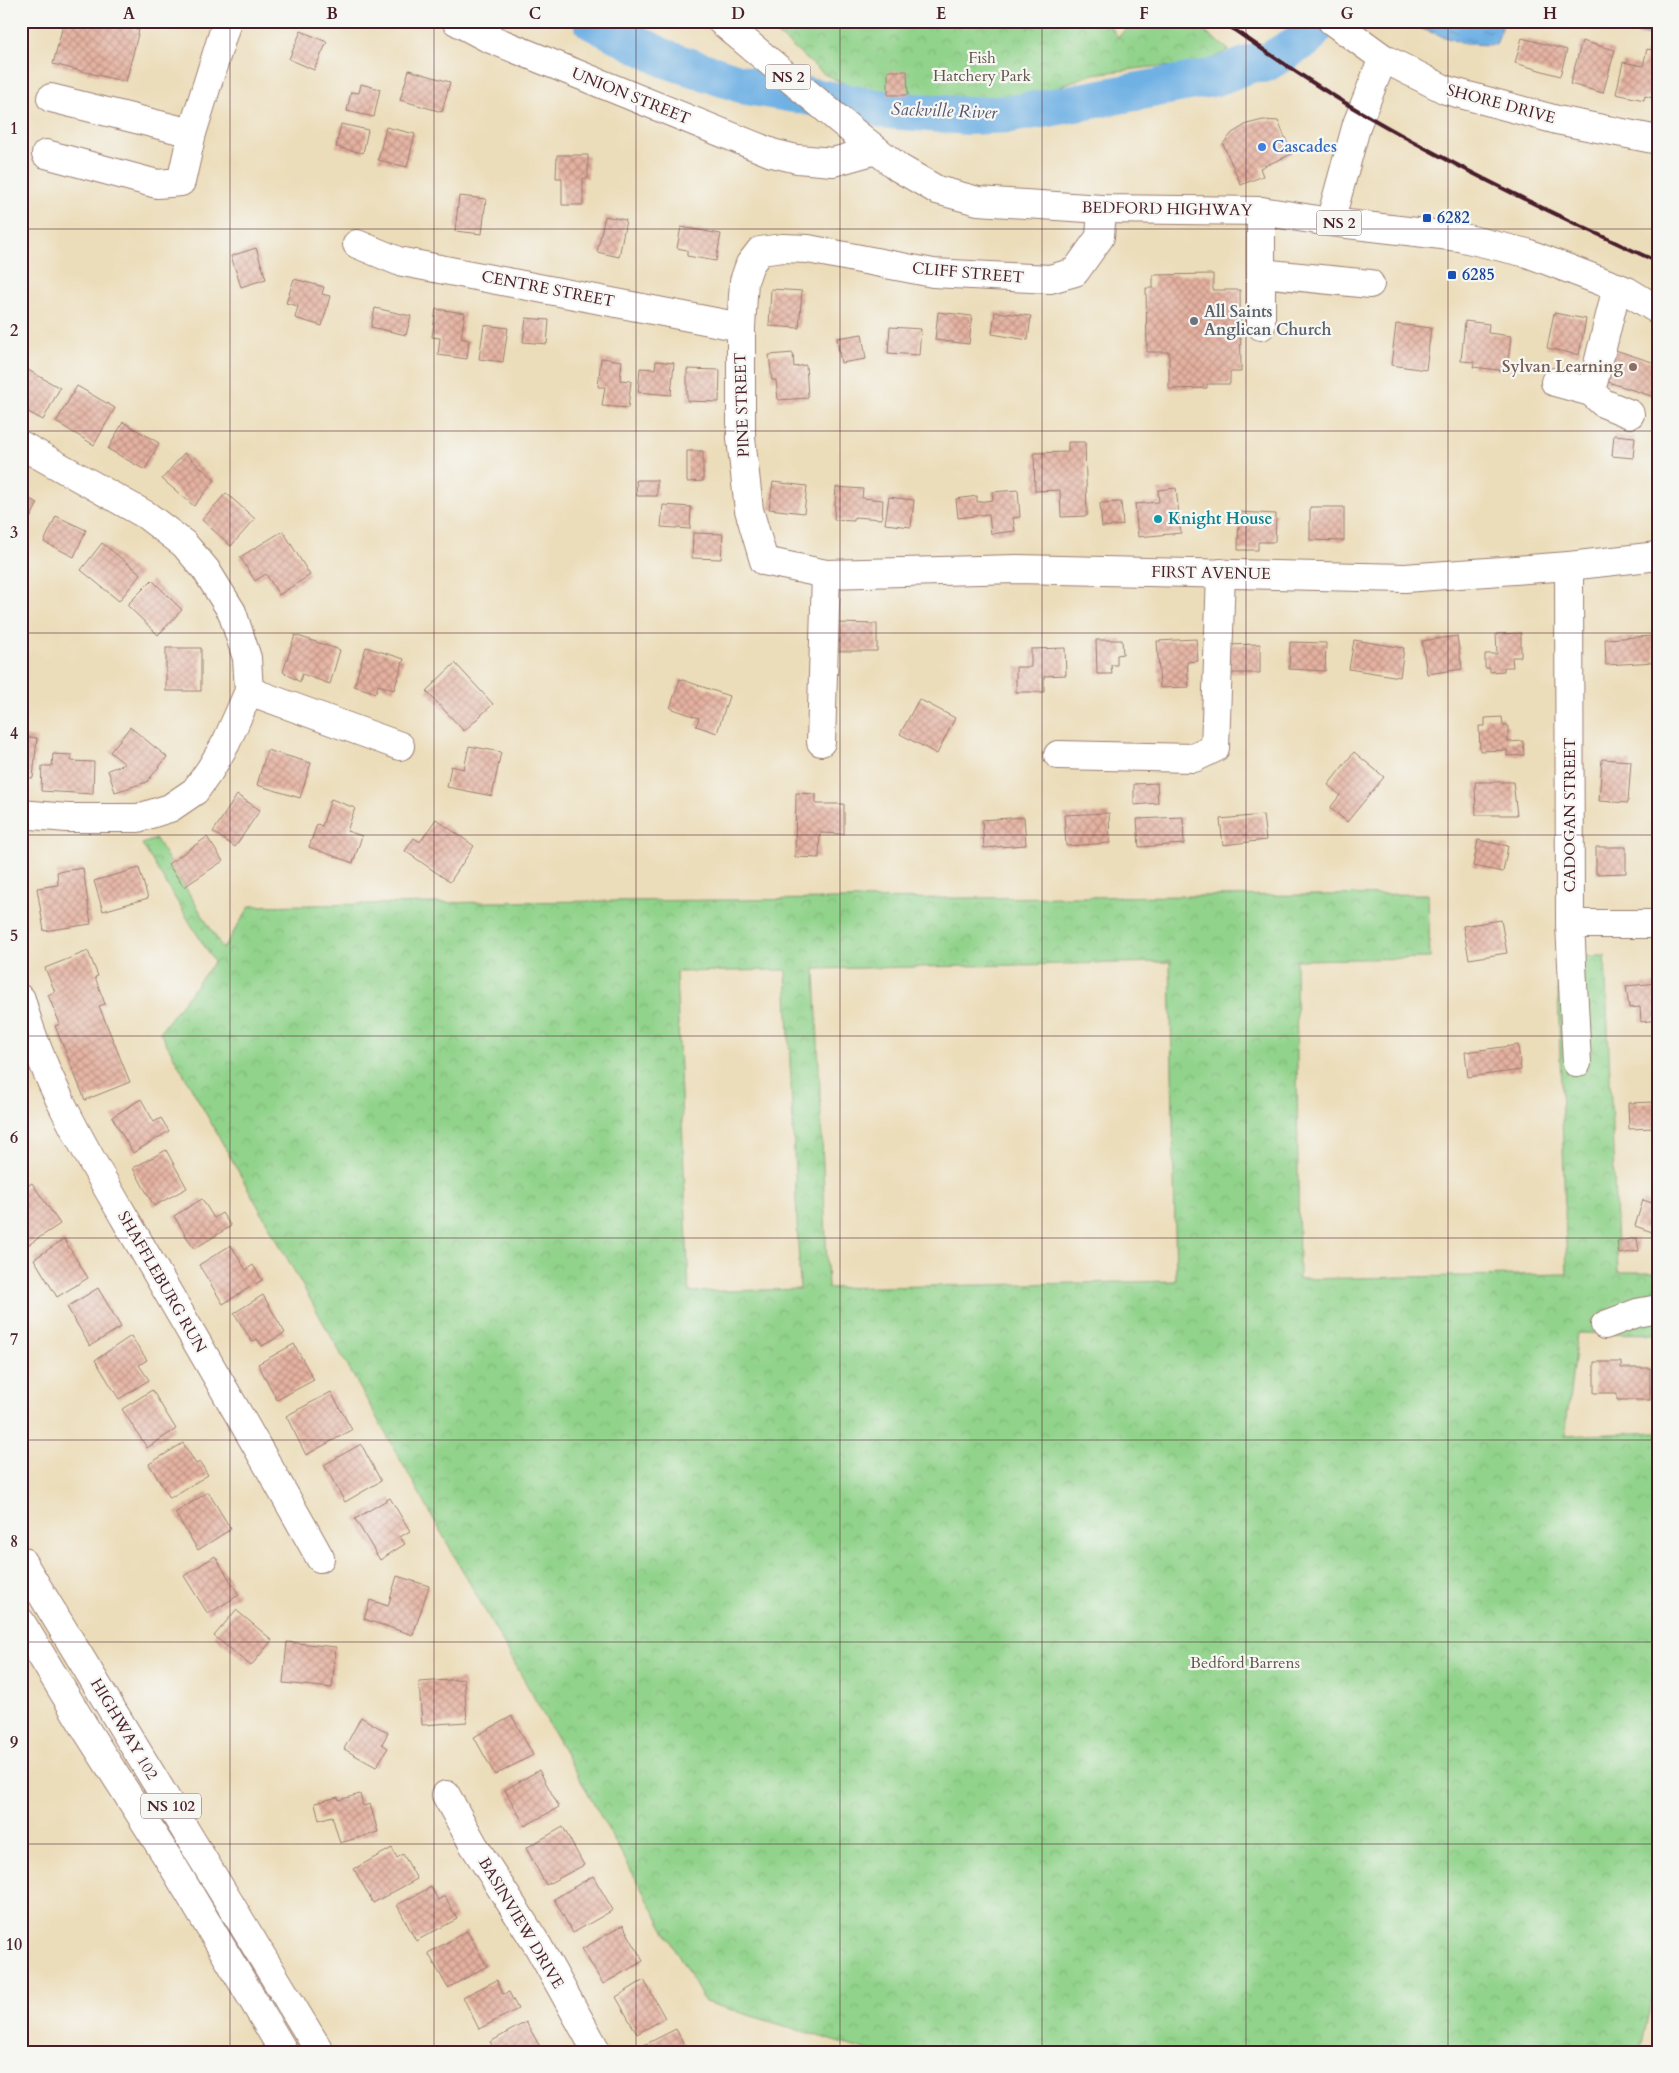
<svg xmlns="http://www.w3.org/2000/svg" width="1679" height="2073" viewBox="0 0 1679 2073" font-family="Cardo,serif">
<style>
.park{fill:url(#park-crowns);stroke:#6e795b;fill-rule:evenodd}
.water{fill:url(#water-ripples);stroke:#5d6888}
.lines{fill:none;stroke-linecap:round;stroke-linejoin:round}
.river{stroke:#70b1e4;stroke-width:38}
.building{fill:url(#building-cross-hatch)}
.minor-casing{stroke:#9b7e72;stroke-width:30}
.major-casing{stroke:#9b7e72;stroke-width:30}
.highway-casing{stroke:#9b7e72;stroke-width:30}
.minor{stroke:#fff;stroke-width:28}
.major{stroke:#fff;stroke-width:28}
.highway{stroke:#fff;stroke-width:28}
.rail{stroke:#4a1f2b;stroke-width:4}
.grid{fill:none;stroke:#4a1f2b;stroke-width:1;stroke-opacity:0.55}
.shop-dot{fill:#3f7fe0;stroke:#f6f6f2;stroke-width:2}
.transit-dot{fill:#1a4fb4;stroke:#f6f6f2;stroke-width:2}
.worship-dot{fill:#6b7280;stroke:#f6f6f2;stroke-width:2}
.education-dot{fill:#8d6e63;stroke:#f6f6f2;stroke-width:2}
.culture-dot{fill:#0f9aa8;stroke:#f6f6f2;stroke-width:2}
.labels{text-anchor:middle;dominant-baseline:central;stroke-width:4.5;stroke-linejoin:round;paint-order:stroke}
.shield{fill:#f6f6f2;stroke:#7e6067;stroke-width:1}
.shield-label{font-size:15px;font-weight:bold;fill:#4a1f2b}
.park-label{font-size:16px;fill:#5f5548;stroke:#f6f6f2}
.street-label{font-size:16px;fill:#4a1f2b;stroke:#f6f6f2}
.shop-label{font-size:16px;font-weight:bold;fill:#366cbe;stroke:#f6f6f2;text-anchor:start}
.transit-label{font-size:16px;font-weight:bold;fill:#164399;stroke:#f6f6f2;text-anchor:start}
.worship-label{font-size:16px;font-weight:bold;fill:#5b616d;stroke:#f6f6f2;text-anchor:start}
.education-label{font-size:16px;font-weight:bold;fill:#785e54;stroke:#f6f6f2;text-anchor:end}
.culture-label{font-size:16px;font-weight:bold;fill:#0d838f;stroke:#f6f6f2;text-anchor:start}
.water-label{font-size:18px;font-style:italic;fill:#57526c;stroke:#f6f6f2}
.neatline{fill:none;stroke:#4a1f2b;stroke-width:2}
.grid-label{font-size:16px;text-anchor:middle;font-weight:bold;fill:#4a1f2b}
</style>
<defs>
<pattern id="park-crowns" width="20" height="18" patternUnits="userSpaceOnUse" patternTransform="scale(1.25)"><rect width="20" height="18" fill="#91d38b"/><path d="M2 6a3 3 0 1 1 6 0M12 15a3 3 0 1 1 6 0" fill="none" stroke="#7fb578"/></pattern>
<pattern id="water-ripples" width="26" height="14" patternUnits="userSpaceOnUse" patternTransform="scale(1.25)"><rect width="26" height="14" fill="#70b1e4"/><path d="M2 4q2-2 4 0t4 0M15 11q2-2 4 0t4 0" fill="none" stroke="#5e8fb9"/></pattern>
<pattern id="building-cross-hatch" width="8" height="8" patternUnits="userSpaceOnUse" patternTransform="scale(1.25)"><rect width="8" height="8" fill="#e5b2a0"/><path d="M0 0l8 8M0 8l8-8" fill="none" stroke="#bc9083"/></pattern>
</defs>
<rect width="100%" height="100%" fill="#f6f6f2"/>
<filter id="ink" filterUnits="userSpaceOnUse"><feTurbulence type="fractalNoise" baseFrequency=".02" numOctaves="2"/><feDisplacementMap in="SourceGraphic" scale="10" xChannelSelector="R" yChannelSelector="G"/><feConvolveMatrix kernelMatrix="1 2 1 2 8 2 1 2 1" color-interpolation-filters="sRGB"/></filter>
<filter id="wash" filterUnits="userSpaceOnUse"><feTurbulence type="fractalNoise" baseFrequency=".0096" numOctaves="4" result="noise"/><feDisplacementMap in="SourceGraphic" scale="20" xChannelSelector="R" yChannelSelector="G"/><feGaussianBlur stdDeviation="1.12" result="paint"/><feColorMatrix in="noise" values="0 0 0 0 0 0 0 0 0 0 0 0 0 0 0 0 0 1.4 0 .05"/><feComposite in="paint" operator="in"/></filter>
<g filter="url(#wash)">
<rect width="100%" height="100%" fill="#ecddba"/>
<!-- park -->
<g class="park">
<polygon points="762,21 1106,21 1118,37 1134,21 1190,21 1229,50 1216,57 1190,66 1151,67 1093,74 1067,83 1035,100 1013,108 986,115 970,113 960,117 957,110 950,109 877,100 824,74"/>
<path d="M156,839L223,949L250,906L493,902L1428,894L1430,958L1296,960L1299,1279L1567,1274L1557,956H1605L1618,1272H1658V1334L1577,1333L1565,1436L1658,1432V1972L1640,2052H871L705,2002L160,1032L214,962L142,844ZM1170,962L1176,1281L828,1288L815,969ZM786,970L800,1289L689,1292L676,972Z"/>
</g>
<!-- water -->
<g class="water">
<polygon points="1400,21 1504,21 1496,45 1464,44"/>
<polygon points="1587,21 1658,21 1658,38"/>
</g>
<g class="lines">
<!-- river -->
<polyline class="river" points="592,21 666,59 747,86 889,110 968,116 1010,114 1048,108 1216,77 1256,62 1264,64 1306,39 1320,21"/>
</g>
<g id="blocks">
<!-- building -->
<g class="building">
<polygon points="64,21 135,21 133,28 139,30 126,82 53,64"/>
<polygon points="301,31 327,42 314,70 289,59"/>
<polygon points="1522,38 1567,50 1560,76 1515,63"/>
<polygon points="1582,41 1615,50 1603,93 1570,84"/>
<polygon points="1647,49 1658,51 1657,99 1645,96 1644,100 1616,94 1623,62 1643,66"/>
<polygon points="409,70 450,82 442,112 400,100"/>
<polygon points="888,71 907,71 908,95 888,95"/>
<polygon points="361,84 380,89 374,117 347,111 351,92 359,93"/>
<polygon points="1263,120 1278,121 1292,154 1260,168 1263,176 1241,185 1223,144 1232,133 1247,124"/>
<polygon points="341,124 368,130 363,153 336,147"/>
<polygon points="386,127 415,134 407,167 378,160"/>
<polygon points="557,155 588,155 588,178 583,178 583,205 562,205 562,178 556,178"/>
<polygon points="459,196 486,199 482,234 455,231"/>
<polygon points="605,216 626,220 619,257 597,252"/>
<polygon points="681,227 721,234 716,261 687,256 687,250 677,248"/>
<polygon points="256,248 266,279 241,287 231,256"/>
<polygon points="1213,274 1213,290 1240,290 1241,372 1230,372 1230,384 1207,384 1207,388 1169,389 1169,352 1147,352 1146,288 1153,288 1153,275"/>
<polygon points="294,279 324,287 322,294 330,296 322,326 295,318 298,306 286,303"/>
<polygon points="771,289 802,291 799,328 769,326"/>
<polygon points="375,308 411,316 406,335 371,327"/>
<polygon points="436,309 465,313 461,338 469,340 467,359 438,355 440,338 432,337"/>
<polygon points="938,312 972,316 969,344 935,340"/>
<polygon points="995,312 1031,316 1028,340 992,334"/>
<polygon points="1554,313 1586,319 1579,355 1547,348"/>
<polygon points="526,318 549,320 547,344 523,342"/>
<polygon points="1465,321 1489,324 1488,333 1511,336 1507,371 1473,367 1474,362 1461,361"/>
<polygon points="1396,324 1431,328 1426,370 1391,365"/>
<polygon points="484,325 508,328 503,362 479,359"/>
<polygon points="890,327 921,329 919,355 888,353"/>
<polygon points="862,334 866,359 841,363 837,338"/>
<polygon points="1609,348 1658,364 1658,387 1654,397 1599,379"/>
<polygon points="793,353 794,367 806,365 808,398 778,400 776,380 772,380 769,355"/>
<polygon points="601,358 622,361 620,380 631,381 628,408 602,406 605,387 598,387"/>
<polygon points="656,361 674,363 671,395 638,392 640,368 655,369"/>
<polygon points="21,366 60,388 43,420 21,408"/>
<polygon points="687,369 720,370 719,402 687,401"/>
<polygon points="77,386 115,408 94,445 56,422"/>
<polygon points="123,422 159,443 145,470 108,449"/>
<polygon points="1614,435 1635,437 1633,458 1612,456"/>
<polygon points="1068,442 1085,442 1087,516 1061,517 1060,490 1035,491 1034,453 1068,452"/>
<polygon points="687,451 703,451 703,481 687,482"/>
<polygon points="184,453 215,480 194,506 162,479"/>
<polygon points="636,480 657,480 657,496 637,496"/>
<polygon points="773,482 807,486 804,513 769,509"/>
<polygon points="836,487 863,489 862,498 883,500 882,519 854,517 854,521 834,520"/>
<polygon points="1176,488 1181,533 1138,537 1135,504 1159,502 1158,490"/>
<polygon points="1018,490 1020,517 1013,518 1015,531 991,534 989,514 958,518 956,499 977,496 977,502 993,500 992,492"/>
<polygon points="226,493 255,519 231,546 202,520"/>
<polygon points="21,495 38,503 24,530 21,528"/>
<polygon points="889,497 914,500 911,527 885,524"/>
<polygon points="1121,502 1123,525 1102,527 1100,503"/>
<polygon points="663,505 691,507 690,529 661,527"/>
<polygon points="1310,507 1344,507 1344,541 1310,540"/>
<polygon points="1239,512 1276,514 1275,542 1258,542 1258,550 1238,550"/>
<polygon points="56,516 86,530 74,557 44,542"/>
<polygon points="283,531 310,575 279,595 266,574 255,581 240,557"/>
<polygon points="693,533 723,534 721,559 692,558"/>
<polygon points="102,543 141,574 119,601 81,570"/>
<polygon points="152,580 182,610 158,635 127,605"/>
<polygon points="835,623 877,624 877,651 835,651"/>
<polygon points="1521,633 1521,657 1512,657 1513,667 1504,667 1504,671 1490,672 1490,668 1485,668 1485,654 1497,654 1496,634"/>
<polygon points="295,635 340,650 330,684 302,674 300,682 283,672"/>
<polygon points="1457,636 1462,669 1427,674 1422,641"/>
<polygon points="1653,636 1655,662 1606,665 1605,639"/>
<polygon points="1196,639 1198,661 1187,662 1189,687 1160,688 1157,641"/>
<polygon points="1096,640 1122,640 1123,654 1117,655 1117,665 1111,665 1112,674 1097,674"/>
<polygon points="1354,640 1404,648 1400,677 1349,669"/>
<polygon points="1290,642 1326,643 1325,671 1289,669"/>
<polygon points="1260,644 1260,673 1226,673 1226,645"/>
<polygon points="366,647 404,659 394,690 378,685 376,693 354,686"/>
<rect x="166" y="648" width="35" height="43"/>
<polygon points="1065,648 1066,675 1044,676 1044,692 1016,692 1016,667 1031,667 1031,649"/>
<polygon points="455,663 493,704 464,731 426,691"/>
<polygon points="680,679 729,696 717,733 696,726 699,718 670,708"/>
<polygon points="919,699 955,718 937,754 900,734"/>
<polygon points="1502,717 1503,725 1508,725 1508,742 1523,741 1524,755 1507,756 1507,750 1480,751 1479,726 1485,726 1485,718"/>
<polygon points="130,727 167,757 147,782 115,792 108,770 125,764 110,752"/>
<polygon points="21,736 37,738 33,778 21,777"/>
<polygon points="469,746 501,752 492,796 447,787 451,766 464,769"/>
<polygon points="267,750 311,763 300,798 257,785"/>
<polygon points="1354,752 1384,777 1347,822 1330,808 1340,795 1328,785"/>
<polygon points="53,754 72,755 71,761 94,762 93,794 41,791 42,766 52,766"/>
<polygon points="1602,759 1631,761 1628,803 1599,801"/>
<polygon points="1475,782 1513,782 1517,815 1476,815"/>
<polygon points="1157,783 1158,803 1134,805 1134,784"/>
<polygon points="796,793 816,794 816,804 844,804 844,834 820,833 819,858 795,857"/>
<polygon points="237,795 260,810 235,847 213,832"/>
<polygon points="331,799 355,808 347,831 362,836 353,863 309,847 317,824 322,826"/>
<polygon points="1109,813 1110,843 1066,846 1064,815"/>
<polygon points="1263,815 1266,840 1223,845 1220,819"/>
<polygon points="1024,817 1026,845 984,848 982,820"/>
<polygon points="1183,817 1184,844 1139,847 1137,819"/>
<polygon points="436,819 474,846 450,882 405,851 414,838 420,842"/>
<polygon points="207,837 223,861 184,887 168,864"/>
<polygon points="1478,840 1508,846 1503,872 1473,866"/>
<polygon points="1596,847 1626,847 1626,873 1596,874"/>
<polygon points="83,868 91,924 44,931 37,888 58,885 57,872"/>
<polygon points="139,868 148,898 103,911 94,881"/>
<polygon points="1501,920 1507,953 1469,959 1463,926"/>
<polygon points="88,951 98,976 95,977 105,1004 99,1006 130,1082 85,1100 55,1026 60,1024 48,995 55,992 45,968"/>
<polygon points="1658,983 1658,1020 1641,1022 1640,1007 1629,1008 1626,986"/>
<polygon points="1518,1045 1521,1070 1468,1077 1465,1052"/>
<polygon points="141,1099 154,1122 161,1118 169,1131 133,1153 112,1117"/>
<polygon points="1654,1102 1655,1128 1629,1129 1628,1103"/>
<polygon points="166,1150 187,1188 154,1206 133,1168"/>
<polygon points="32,1183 60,1224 28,1245 21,1235 21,1190"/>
<polygon points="202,1199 214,1218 222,1213 231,1226 194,1249 174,1216"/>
<polygon points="1643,1200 1658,1205 1658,1234 1635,1226"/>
<polygon points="1637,1238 1639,1251 1619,1254 1617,1241"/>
<polygon points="64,1239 88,1278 57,1297 34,1259"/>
<polygon points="231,1245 246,1270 253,1265 262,1280 223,1304 199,1265"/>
<polygon points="98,1288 121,1327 90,1346 67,1307"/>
<polygon points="263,1295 285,1333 262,1346 257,1339 252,1342 234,1313"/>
<polygon points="131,1336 147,1360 139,1365 149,1380 119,1399 95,1360"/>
<polygon points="294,1344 314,1380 277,1400 258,1364"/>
<polygon points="1594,1362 1621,1362 1621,1368 1650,1368 1650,1400 1617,1400 1617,1393 1594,1393"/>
<polygon points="152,1390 176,1429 147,1448 122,1409"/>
<polygon points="331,1392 352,1430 306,1455 286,1416"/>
<polygon points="183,1443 196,1464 200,1462 208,1475 170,1498 149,1464"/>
<polygon points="361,1444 381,1481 345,1502 324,1465"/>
<polygon points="208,1492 231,1529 198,1550 175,1513"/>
<polygon points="390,1498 410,1531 400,1537 405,1544 380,1560 355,1519"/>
<polygon points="215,1556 239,1595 208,1614 184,1576"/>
<polygon points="397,1576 429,1586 413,1635 364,1619 370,1600 388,1606"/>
<polygon points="236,1610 272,1640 251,1666 214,1636"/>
<polygon points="287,1642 336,1647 332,1688 283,1683"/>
<polygon points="464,1679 467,1722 422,1725 419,1682"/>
<polygon points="512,1716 533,1755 495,1775 474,1737"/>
<polygon points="361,1717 388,1733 382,1744 388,1748 376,1767 344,1749"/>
<polygon points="539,1770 559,1807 525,1826 505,1790"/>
<polygon points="360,1794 363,1806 370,1804 378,1832 340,1843 332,1816 319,1820 315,1803 338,1797 339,1800"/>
<polygon points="563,1827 584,1865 546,1885 526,1848"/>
<polygon points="392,1848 397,1858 403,1854 417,1879 373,1903 354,1869"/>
<polygon points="593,1876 613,1910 573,1933 554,1899"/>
<polygon points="431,1887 438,1900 445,1896 457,1919 416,1941 397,1905"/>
<polygon points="623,1925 643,1961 603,1984 582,1949"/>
<polygon points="467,1931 487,1966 448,1988 428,1953"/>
<polygon points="497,1980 503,1994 509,1992 518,2009 479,2029 463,1997"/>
<polygon points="644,1980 665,2018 637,2034 616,1997"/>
<polygon points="526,2022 543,2052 496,2052 490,2042"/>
<polygon points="676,2029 688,2052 645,2052 642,2046"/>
</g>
</g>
</g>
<g filter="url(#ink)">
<use href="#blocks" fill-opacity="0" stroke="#9b7e72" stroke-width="1"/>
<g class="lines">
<defs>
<g id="minor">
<polyline points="456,21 486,37 772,153 797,159 833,162 876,150"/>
<polyline points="1332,21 1383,58 1446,90 1557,120 1658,140"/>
<polyline points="51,98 192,133"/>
<polyline points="46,154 157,184 181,182 192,133 227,21"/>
<polyline points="1102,209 1100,237 1075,272 1050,279 933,273 808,249 783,248 760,251 750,264 744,281 741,327 741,438 749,510 764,561 826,574 1017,569 1405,578 1569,566 1658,556"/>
<polyline points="1261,211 1261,326"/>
<polyline points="1330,222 1357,124 1383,58"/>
<polyline points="357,244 398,261 741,327"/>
<polyline points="1261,273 1370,284"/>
<polyline points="1555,382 1591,392 1603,403 1630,414"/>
<polyline points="1591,392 1617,287"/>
<polyline points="21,445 146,515 184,544 206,570 232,612 247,658 249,691 226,743 210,770 195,791 170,808 138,818 67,818 21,814"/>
<polyline points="1569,566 1570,924 1577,1063"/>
<polyline points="249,691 400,746"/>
<polyline points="821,742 826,574"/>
<polyline points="1058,755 1194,758 1215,748 1221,573"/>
<polyline points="1570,924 1658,924"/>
<path d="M21,999C44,1085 97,1170 141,1246C201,1350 262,1453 320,1558"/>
<polyline points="1605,1325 1637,1313 1658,1309"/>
<polyline points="446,1795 473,1844 538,1946 597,2052"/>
</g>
<polyline id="major" points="721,21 855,133 899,168 937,190 978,201 1102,209 1261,211 1330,222 1459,237 1527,253 1627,291 1658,310"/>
<g id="highway">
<polyline points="21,1560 320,2052"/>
<polyline points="21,1622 87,1731 173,1866 284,2052"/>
</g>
</defs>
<!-- minor casing -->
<use href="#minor" class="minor-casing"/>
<!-- major casing -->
<use href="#major" class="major-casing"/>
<!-- highway casing -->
<use href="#highway" class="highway-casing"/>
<!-- minor -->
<use href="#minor" class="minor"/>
<!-- major -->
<use href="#major" class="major"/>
<!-- highway -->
<use href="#highway" class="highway"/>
<!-- rail -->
<path class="rail" d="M1222,21C1270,55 1319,89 1371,118C1463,171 1561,218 1658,262"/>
</g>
</g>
<!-- grid -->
<path class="grid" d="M230,21V2052M434,21V2052M636,21V2052M840,21V2052M1042,21V2052M1246,21V2052M1448,21V2052M21,229H1658M21,431H1658M21,633H1658M21,835H1658M21,1036H1658M21,1238H1658M21,1440H1658M21,1642H1658M21,1844H1658"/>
<!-- markers -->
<circle class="shop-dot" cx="1262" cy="147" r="5"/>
<g class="transit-dot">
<rect x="1422" y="213" width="10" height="10" rx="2.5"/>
<rect x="1447" y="270" width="10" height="10" rx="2.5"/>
</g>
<circle class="worship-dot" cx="1194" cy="321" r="5"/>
<circle class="education-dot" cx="1633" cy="367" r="5"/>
<circle class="culture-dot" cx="1158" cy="519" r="5"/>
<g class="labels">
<!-- shield labels -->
<g class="shield">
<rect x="765.5" y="64.5" width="45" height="25" rx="4"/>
<rect x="1316.5" y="210.5" width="45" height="25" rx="4"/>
<rect x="141" y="1793.5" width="60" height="25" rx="4"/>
</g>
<g class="shield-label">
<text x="788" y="77">NS 2</text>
<text x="1339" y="223">NS 2</text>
<text x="171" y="1806">NS 102</text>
</g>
<!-- park labels -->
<g class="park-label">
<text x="982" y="58">Fish<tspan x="982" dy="18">Hatchery Park</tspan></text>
<text x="1245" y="1663">Bedford Barrens</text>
</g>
<!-- street labels -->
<g class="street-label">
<text transform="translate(631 96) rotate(22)">UNION STREET</text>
<text transform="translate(1501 104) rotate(15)">SHORE DRIVE</text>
<text transform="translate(1167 209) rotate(1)">BEDFORD HIGHWAY</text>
<text transform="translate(968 273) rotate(5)">CLIFF STREET</text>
<text transform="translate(548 289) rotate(11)">CENTRE STREET</text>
<text transform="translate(742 405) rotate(-92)">PINE STREET</text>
<text transform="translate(1211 573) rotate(1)">FIRST AVENUE</text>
<text transform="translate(1570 815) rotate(-90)">CADOGAN STREET</text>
<text transform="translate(162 1282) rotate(60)">SHAFFLEBURG RUN</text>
<text transform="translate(124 1729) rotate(59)">HIGHWAY 102</text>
<text transform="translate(521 1923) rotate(59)">BASINVIEW DRIVE</text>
</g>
<!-- shop labels -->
<g class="shop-label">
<text x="1272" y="147">Cascades</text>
</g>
<!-- transit labels -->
<g class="transit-label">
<text x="1437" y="218">6282</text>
<text x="1462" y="275">6285</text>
</g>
<!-- worship labels -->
<g class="worship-label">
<text x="1204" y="312">All Saints<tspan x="1204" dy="18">Anglican Church</tspan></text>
</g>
<!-- education labels -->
<g class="education-label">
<text x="1623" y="367">Sylvan Learning</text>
</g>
<!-- culture labels -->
<g class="culture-label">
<text x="1168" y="519">Knight House</text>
</g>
<!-- water labels -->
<g class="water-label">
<text transform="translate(944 111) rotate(2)">Sackville River</text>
</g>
</g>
<!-- margin -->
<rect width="1679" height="2073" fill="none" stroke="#f6f6f2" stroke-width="55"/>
<rect x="28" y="28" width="1624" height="2018" class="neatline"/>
<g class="grid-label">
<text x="129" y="19">A</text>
<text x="332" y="19">B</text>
<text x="535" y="19">C</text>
<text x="738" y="19">D</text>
<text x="941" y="19">E</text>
<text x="1144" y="19">F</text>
<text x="1347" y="19">G</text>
<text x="1550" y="19">H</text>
<text x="14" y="134">1</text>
<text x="14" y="336">2</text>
<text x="14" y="538">3</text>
<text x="14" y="739">4</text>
<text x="14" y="941">5</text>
<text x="14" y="1143">6</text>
<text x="14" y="1345">7</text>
<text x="14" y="1547">8</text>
<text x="14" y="1748">9</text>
<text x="14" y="1950">10</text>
</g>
</svg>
